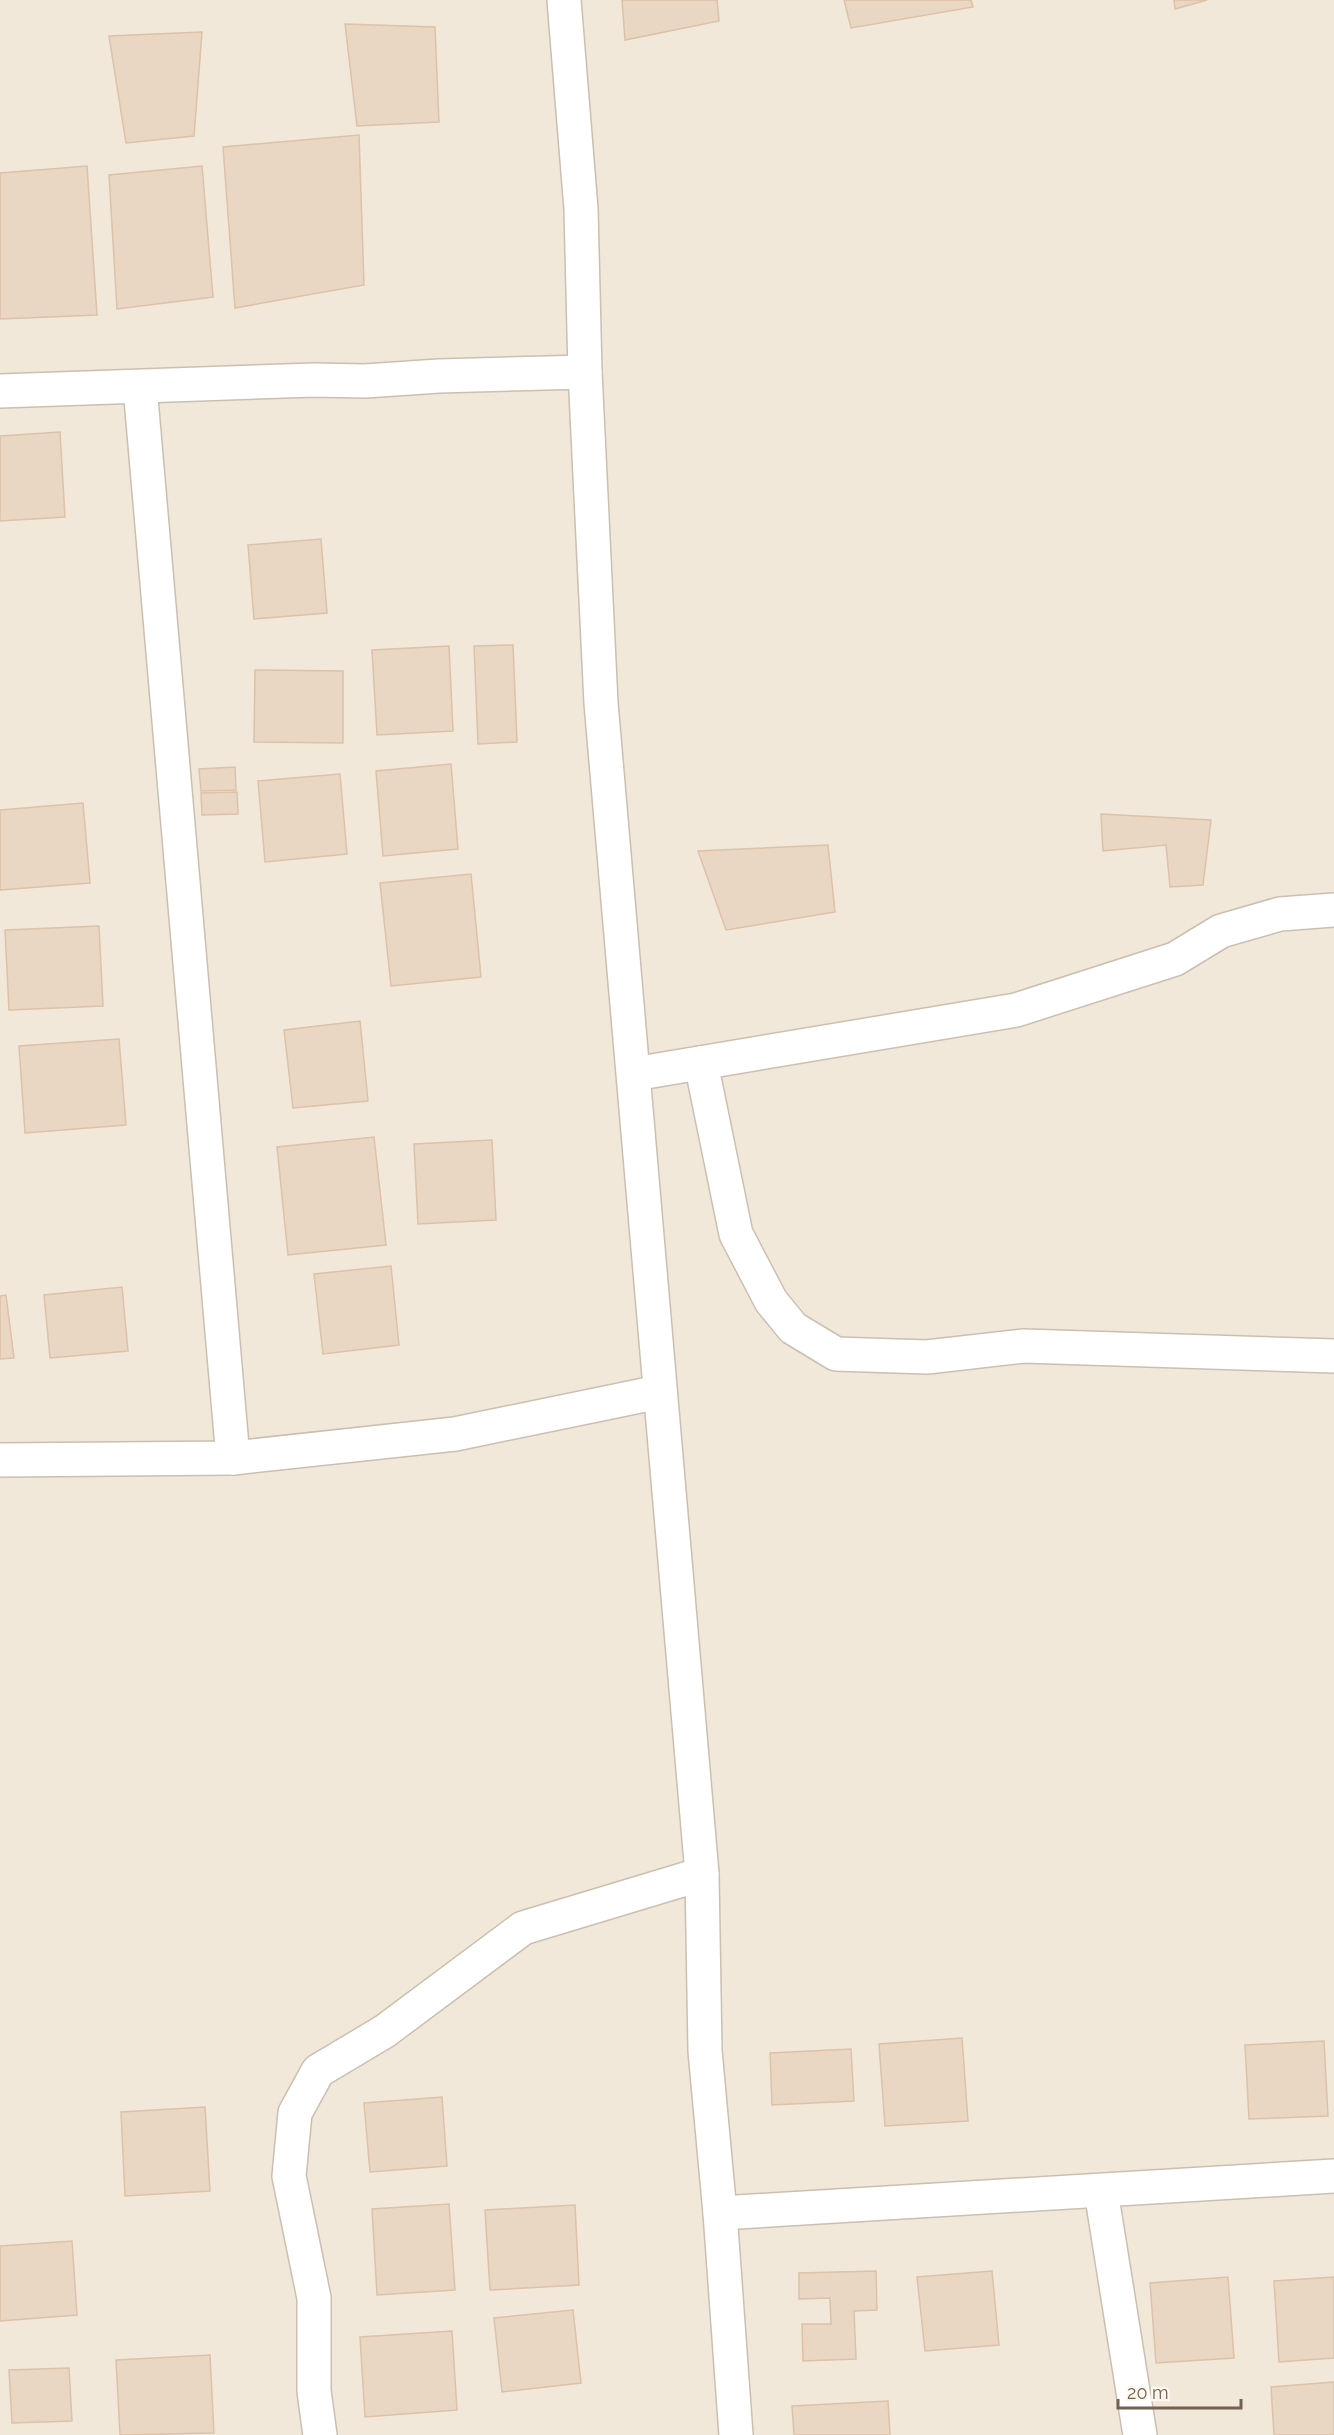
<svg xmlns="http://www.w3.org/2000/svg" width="1334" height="2435" viewBox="0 0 1334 2435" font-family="Raleway,sans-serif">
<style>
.residential{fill:#f1e8d9}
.building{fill:#ead7c3;stroke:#ddc1a8;stroke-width:1.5}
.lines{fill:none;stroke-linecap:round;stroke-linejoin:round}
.minor-casing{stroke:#cbbfb1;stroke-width:36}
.minor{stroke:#fff;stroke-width:33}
</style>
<rect width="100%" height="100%" fill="#faf6ea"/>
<!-- residential -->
<rect class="residential" x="0" y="0" width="1334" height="2435"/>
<!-- building -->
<g class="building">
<polygon points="622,0 717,0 719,21 625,40"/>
<polygon points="844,0 971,0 973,7 851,28"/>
<polygon points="1174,0 1207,0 1175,9"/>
<polygon points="345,24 435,27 439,122 357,126"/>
<polygon points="202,32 194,136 126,143 109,36"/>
<polygon points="359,135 364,285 235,308 223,147"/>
<polygon points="87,166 97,315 0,319 0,173"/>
<polygon points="202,166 213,297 117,309 109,175"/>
<polygon points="60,432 65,517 0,521 0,436"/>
<polygon points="321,539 327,613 254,619 248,545"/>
<polygon points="513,645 517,742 478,744 474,646"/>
<polygon points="449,646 453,731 377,735 372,650"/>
<polygon points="255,670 343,671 343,743 254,742"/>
<polygon points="451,764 458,849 383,856 376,771"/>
<polygon points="235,767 236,790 201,791 199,769"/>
<polygon points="340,774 347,854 265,862 258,781"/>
<polygon points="237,792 238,814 202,815 201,793"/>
<polygon points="83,803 90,883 0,890 0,810"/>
<polygon points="1101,814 1211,820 1203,885 1170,887 1166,845 1103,851"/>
<polygon points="828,845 835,912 726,930 698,851"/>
<polygon points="471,874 481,977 391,986 380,883"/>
<polygon points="99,926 103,1006 9,1010 5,930"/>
<polygon points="360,1021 368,1101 293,1108 284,1030"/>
<polygon points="119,1039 126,1125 25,1133 19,1046"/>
<polygon points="374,1137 386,1245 288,1255 277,1147"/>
<polygon points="492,1140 496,1220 418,1224 414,1144"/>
<polygon points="391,1266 399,1345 323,1354 314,1274"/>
<polygon points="122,1287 128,1351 50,1358 44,1295"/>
<polygon points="6,1295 14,1358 0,1359 0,1296"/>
<polygon points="962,2038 968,2121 885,2126 879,2044"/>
<polygon points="1324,2041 1328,2116 1249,2119 1245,2045"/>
<polygon points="851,2049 854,2101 772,2105 770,2053"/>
<polygon points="442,2097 447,2166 370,2172 364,2103"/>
<polygon points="205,2107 210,2191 125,2196 121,2112"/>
<polygon points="449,2204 455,2290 377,2295 372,2209"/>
<polygon points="575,2205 579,2285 490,2290 485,2210"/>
<polygon points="72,2241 77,2315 0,2321 0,2246"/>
<polygon points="876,2271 877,2310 854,2311 856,2359 803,2361 802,2324 831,2324 830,2298 799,2299 799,2273"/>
<polygon points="992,2271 999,2345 925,2351 917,2277"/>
<polygon points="1228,2277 1234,2358 1156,2363 1150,2283"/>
<polygon points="1334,2277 1334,2358 1279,2362 1274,2281"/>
<polygon points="573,2310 581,2383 502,2392 494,2318"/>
<polygon points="452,2331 457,2410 365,2417 360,2337"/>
<polygon points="210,2355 214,2433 120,2435 116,2360"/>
<polygon points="69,2368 72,2421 12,2423 9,2370"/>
<polygon points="1334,2382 1334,2435 1274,2435 1271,2387"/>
<polygon points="888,2401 890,2435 794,2435 792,2406"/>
</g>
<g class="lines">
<defs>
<g id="minor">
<polyline points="564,0 581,209 585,372 601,703 702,1874 705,2051 720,2213 736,2435"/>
<polyline points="140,387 233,1458"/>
<polyline points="0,391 314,380 365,381 439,376 585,372"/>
<polyline points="701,1063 736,1234 771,1301 793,1328 836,1354 927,1357 1024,1346 1334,1356"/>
<polyline points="634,1074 1016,1010 1175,959 1221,931 1280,914 1334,910"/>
<polyline points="0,1460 233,1458 455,1434 659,1392"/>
<polyline points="1101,2191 1140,2435"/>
<polyline points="720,2213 1334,2176"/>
<polyline points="320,2435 314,2391 314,2298 289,2176 295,2113 318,2071 385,2031 523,1928 702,1874"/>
</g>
</defs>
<!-- minor casing -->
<use href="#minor" class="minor-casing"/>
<!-- minor -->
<use href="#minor" class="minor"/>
</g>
<!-- scale -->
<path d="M1118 2399v9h123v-9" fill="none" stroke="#726050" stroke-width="3"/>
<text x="1127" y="2399" font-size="18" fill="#726050" stroke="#fdf9f0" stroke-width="4.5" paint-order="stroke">20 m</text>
</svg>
